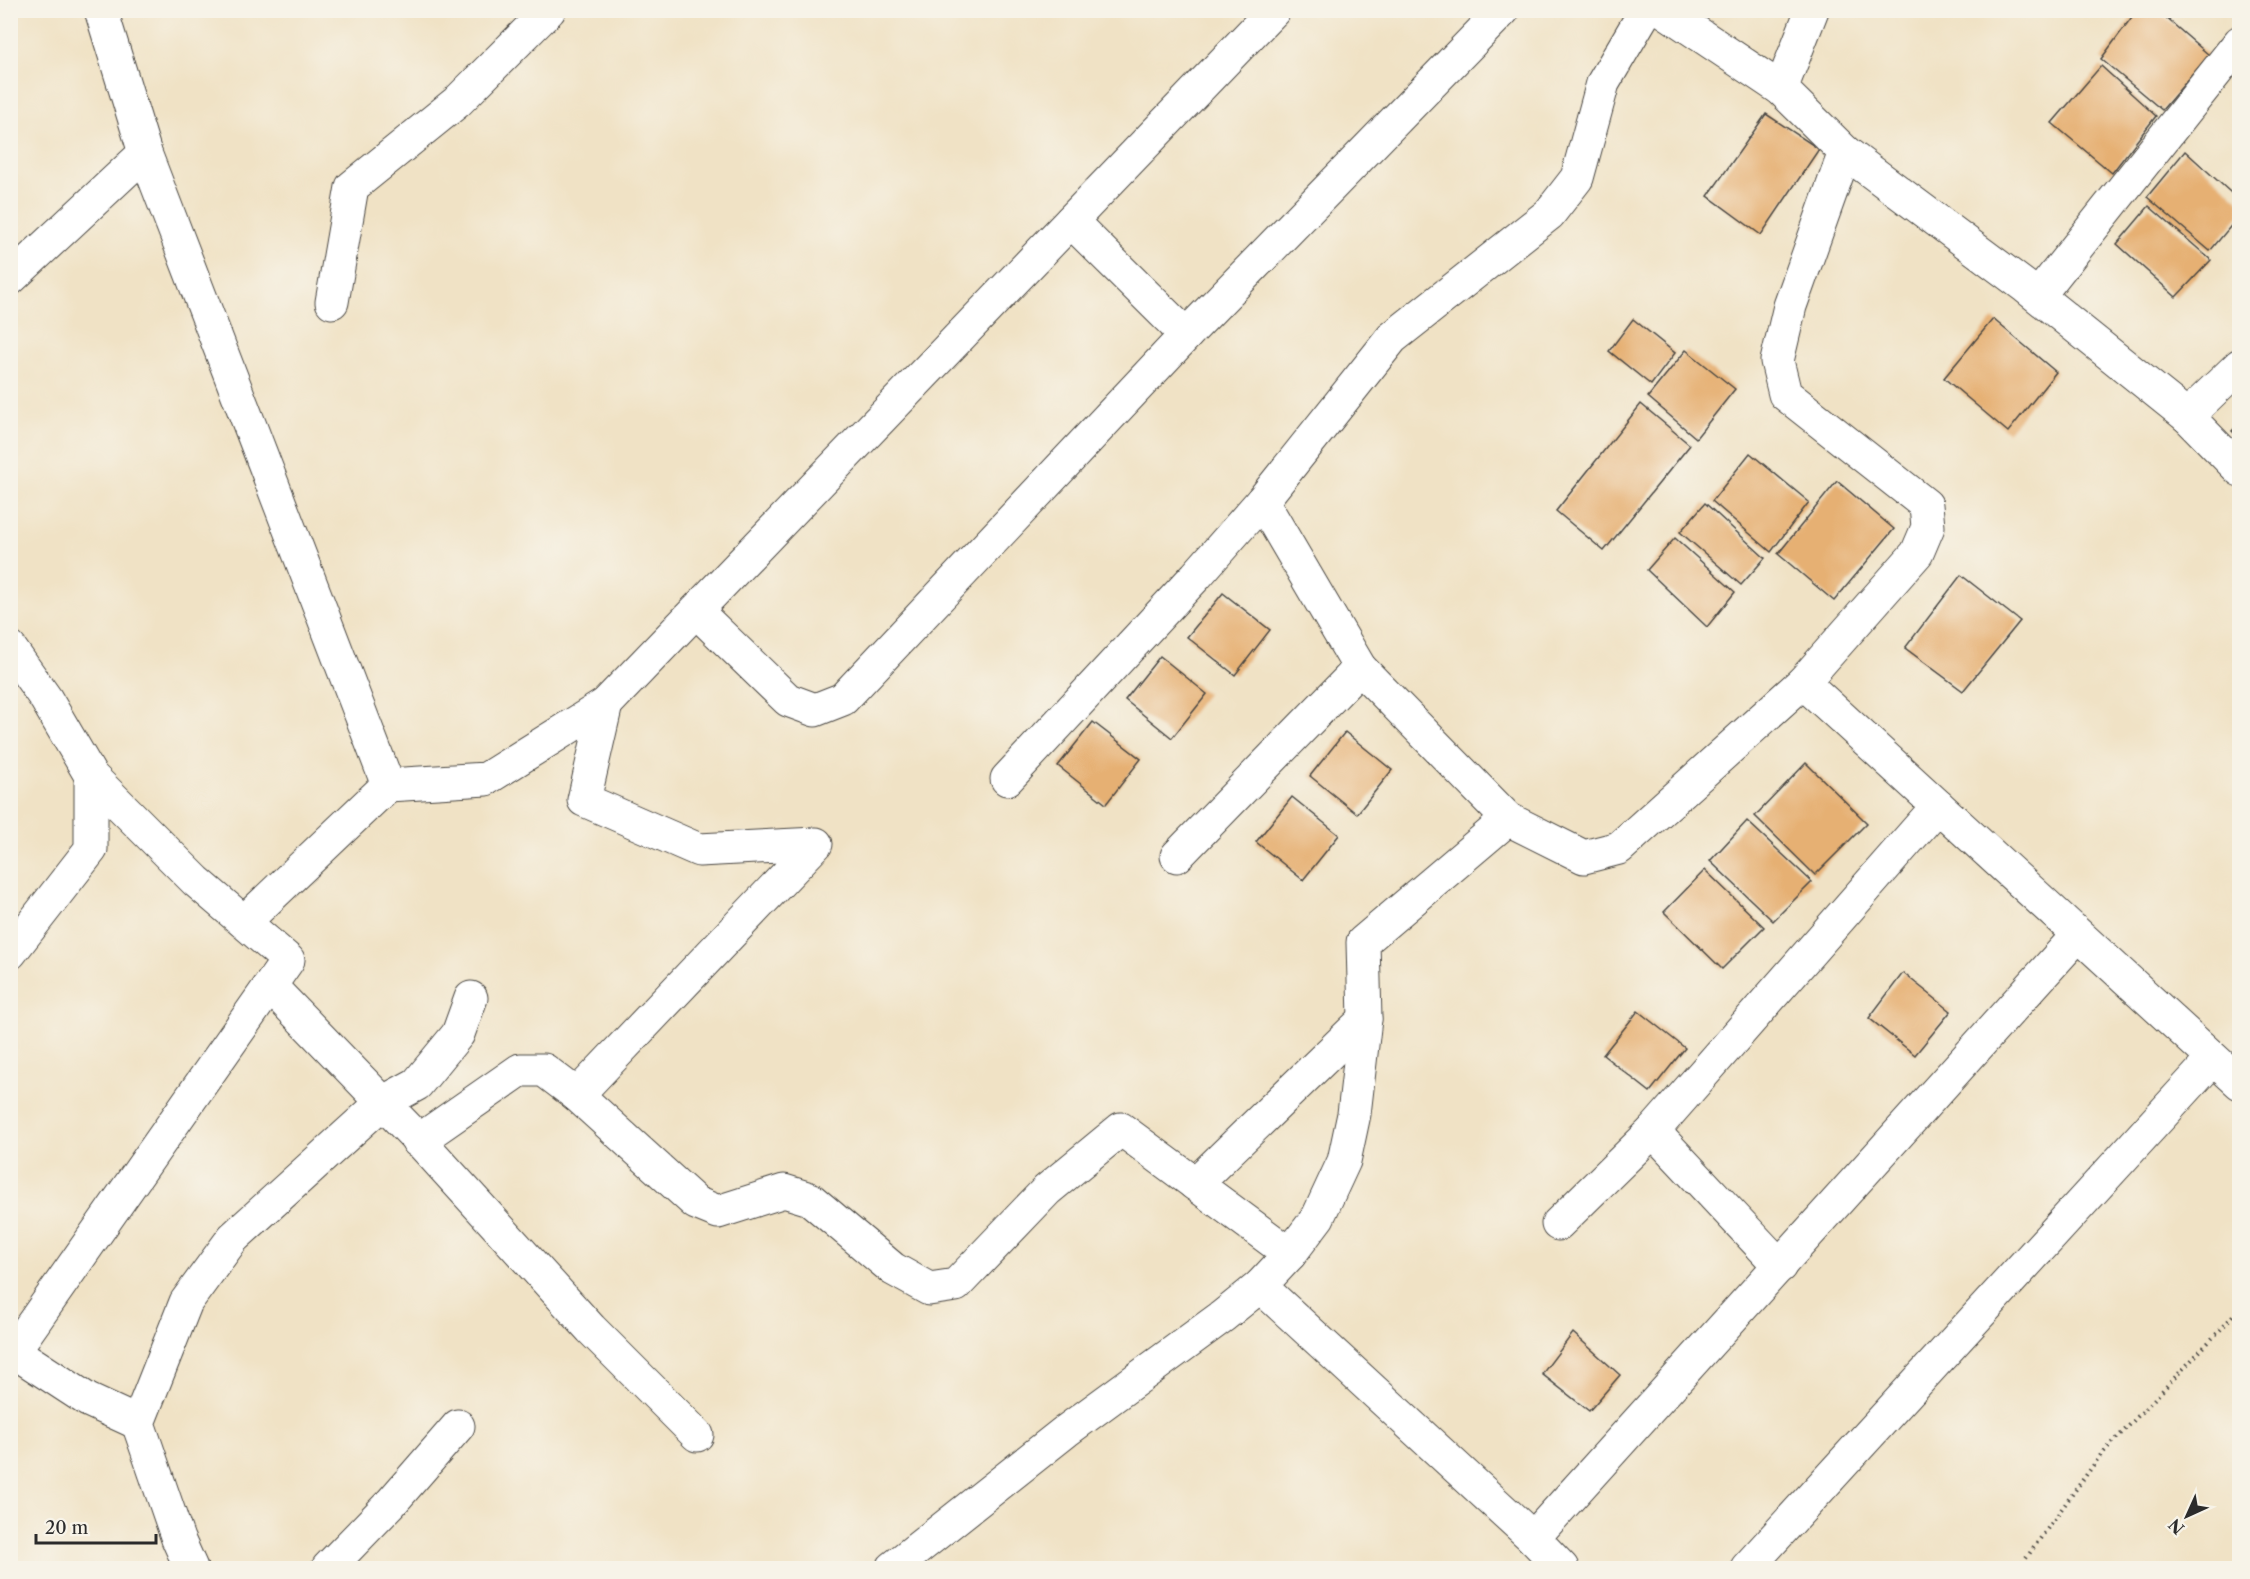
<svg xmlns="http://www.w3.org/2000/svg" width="2250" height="1579" viewBox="0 0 2250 1579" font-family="'Libre Caslon Text',serif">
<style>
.building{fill:#e6b073}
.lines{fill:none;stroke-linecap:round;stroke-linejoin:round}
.street-casing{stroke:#494642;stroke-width:35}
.path{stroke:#494642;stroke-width:4;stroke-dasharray:1.5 4.5;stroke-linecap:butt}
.street{stroke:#fff;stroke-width:33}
</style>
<rect width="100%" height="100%" fill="#f7f3e8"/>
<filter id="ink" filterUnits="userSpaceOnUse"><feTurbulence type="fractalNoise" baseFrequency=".0167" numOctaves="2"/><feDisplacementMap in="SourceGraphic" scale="12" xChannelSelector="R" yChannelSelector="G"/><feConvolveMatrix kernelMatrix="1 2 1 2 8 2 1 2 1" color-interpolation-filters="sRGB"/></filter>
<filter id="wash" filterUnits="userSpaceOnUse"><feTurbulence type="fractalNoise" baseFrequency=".008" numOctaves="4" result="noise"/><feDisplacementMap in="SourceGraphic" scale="24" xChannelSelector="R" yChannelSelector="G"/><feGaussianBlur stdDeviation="1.35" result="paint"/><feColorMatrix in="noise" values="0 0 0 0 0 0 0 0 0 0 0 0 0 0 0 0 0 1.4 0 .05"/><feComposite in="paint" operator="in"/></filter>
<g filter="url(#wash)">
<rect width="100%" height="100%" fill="#f0e2c5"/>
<g id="blocks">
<!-- building -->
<g class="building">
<polygon points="2137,10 2157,10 2209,55 2162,110 2101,59"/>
<polygon points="2101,66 2156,116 2112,173 2052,123"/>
<polygon points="1766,114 1819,149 1761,235 1708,196"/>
<polygon points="2185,151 2240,201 2240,215 2210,251 2147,197"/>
<polygon points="2149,206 2211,260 2176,297 2117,244"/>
<polygon points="1633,319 1675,353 1651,385 1609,351"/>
<polygon points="1993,319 2056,372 2008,432 1944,378"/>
<polygon points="1686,350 1735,389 1696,438 1648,397"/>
<polygon points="1641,404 1690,445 1604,551 1556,511"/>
<polygon points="2240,423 2240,438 2232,431"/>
<polygon points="1750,453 1809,502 1771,552 1712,501"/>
<polygon points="1837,481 1894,529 1834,601 1778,554"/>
<polygon points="1705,503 1765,558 1741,585 1680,532"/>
<polygon points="1675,538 1735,592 1707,627 1647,570"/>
<polygon points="1961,575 2020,621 1963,691 1905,648"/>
<polygon points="1223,593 1270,630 1235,675 1187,637"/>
<polygon points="1160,656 1207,694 1172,738 1125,700"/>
<polygon points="1093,722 1141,759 1106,804 1058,766"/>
<polygon points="1345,732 1392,770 1357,814 1310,776"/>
<polygon points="1806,763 1867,823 1815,875 1755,816"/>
<polygon points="1292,797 1339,835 1303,880 1256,842"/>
<polygon points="1747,821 1812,882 1773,921 1710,861"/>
<polygon points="1705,870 1764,927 1722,969 1664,912"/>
<polygon points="1903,973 1951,1011 1915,1055 1869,1018"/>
<polygon points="1638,1011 1685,1048 1650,1092 1603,1055"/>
<polygon points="1573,1333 1620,1375 1589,1411 1542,1374"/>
</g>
</g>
</g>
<g filter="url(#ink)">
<use href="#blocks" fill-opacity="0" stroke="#494642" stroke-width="1.5"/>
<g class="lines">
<defs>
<g id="street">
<polyline points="101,10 145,153 388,785 244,922"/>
<polyline points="1663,10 1781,89 1845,152 2026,287 2187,416 2240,470"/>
<polyline points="1781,89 1812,10"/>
<polyline points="1071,221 1186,335"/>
<polyline points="10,279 145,153"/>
<polyline points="2038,296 2240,42"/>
<polyline points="332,302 352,187 457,102 549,10"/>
<polyline points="2187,416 2240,365"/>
<polyline points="1262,501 1360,668 1508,819 1584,857 1619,848 1803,682 2240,1083"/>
<polyline points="696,611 788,700 815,710 843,699 1186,335 1503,10"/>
<polyline points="10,648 46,699 91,776 196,881 288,960 10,1356"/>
<polyline points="1803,682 1917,553 1928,527 1926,505 1785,394 1777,361 1790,306 1845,152"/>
<polyline points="1007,779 1196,576 1262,501 1392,338 1549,214 1577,178 1603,83 1646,10"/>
<polyline points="388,785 486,779 606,704 1274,10"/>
<polyline points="1177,856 1360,668"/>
<polyline points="10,953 91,849 91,776"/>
<polyline points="270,986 417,1138 591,1329 697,1435"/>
<polyline points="577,1095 816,844 699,850 584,800 606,704"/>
<polyline points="1653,1131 1780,1266"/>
<polyline points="418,1141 520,1070 544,1070 577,1095 696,1203 718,1212 784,1191 810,1199 893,1269 929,1289 956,1285 1047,1190 1121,1129 1290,1254"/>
<polyline points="1195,1184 1365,1019"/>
<polyline points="1558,1224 1653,1131 1938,806"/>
<polyline points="1260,1286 1533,1538 2078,935"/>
<polyline points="10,1349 88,1400 138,1423"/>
<polyline points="1533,1538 1562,1568"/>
<polyline points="191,1568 178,1539 138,1423 186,1302 233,1238 382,1103 417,1084 458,1034 471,998"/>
<polyline points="328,1568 391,1503 458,1426"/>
<polyline points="893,1568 1066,1431 1223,1316 1260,1286 1290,1254 1318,1217 1344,1161 1354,1114 1365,1019 1363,942 1508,819"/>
<polyline points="1747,1568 2213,1059"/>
</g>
</defs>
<!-- street casing -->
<use href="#street" class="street-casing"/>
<!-- path -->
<polyline class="path" points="2019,1568 2100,1456 2223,1327 2240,1307"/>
<!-- street -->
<use href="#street" class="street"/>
</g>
</g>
<!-- margin -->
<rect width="2250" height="1579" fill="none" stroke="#f7f3e8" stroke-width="36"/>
<!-- north arrow -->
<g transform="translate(2187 1516) rotate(225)" stroke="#f7f3e8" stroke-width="4.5" paint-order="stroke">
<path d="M0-4.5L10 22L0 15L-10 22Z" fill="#2b2b2b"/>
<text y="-9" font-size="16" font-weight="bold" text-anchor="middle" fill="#2b2b2b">N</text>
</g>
<!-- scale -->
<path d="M36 1534v9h120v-9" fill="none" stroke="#2b2b2b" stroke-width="3"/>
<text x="45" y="1534" font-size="18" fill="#2b2b2b" stroke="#f7f3e8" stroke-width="4.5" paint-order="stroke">20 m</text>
</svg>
